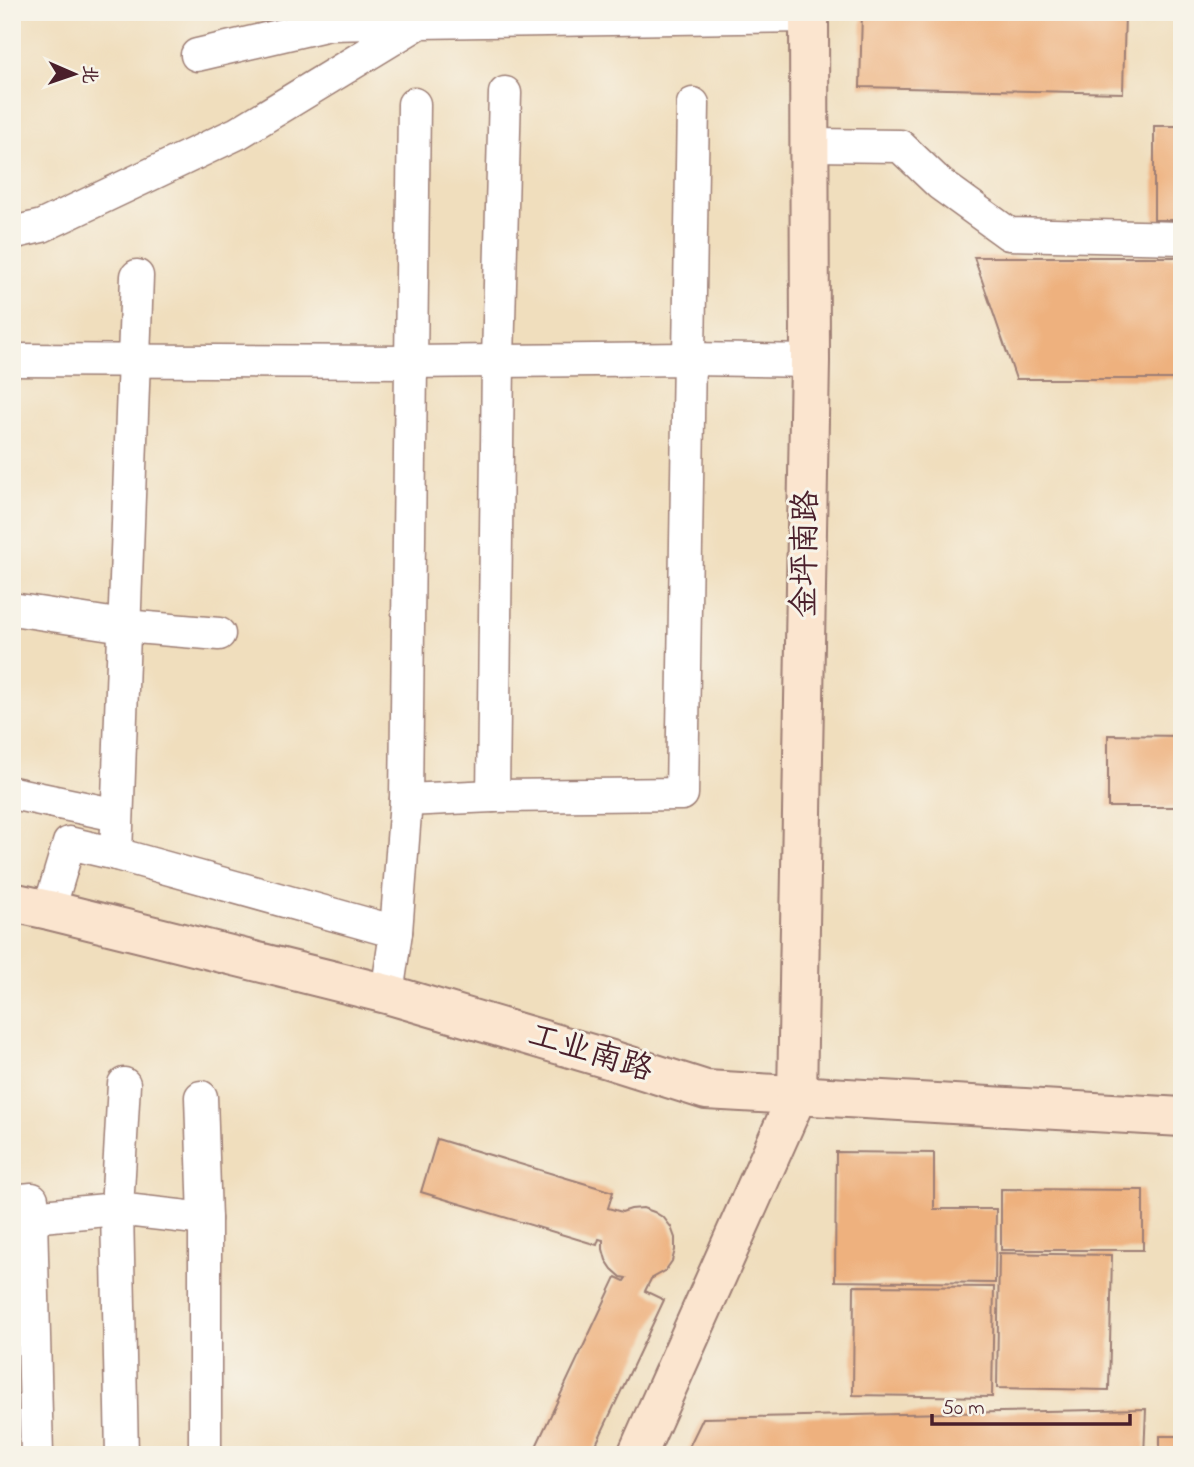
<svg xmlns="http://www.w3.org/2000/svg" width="1194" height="1467" viewBox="0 0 1194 1467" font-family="'Indie Flower','LXGW WenKai TC',sans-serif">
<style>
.building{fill:#eeb17e}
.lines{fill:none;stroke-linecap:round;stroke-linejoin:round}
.street-casing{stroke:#9d7e74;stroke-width:35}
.secondary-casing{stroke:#9d7e74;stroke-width:42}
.street{stroke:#fff;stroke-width:32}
.secondary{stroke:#fbe5cf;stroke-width:38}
.labels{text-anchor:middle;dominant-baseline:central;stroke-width:6;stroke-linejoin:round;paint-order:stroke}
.street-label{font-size:32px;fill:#4a1f2b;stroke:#f7f3e8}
</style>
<rect width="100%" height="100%" fill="#f7f3e8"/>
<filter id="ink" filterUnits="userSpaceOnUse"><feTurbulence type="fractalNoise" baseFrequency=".0143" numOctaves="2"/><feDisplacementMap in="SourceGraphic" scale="14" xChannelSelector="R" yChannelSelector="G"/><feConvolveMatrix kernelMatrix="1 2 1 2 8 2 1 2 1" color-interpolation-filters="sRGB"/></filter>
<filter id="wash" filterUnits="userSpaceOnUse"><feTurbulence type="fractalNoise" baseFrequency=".00686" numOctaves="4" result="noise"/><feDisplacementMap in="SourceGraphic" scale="28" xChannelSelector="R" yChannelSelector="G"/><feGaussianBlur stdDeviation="1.57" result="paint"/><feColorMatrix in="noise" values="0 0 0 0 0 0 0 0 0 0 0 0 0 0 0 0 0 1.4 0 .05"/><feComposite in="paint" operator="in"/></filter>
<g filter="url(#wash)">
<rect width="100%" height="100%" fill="#f0debd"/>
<g id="blocks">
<!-- building -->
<g class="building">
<polygon points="862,12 1125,12 1123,93 860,87"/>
<rect x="1154" y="126" width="28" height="94"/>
<polygon points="974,257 1182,257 1182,379 1016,379"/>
<polygon points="1108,735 1182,736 1182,807 1108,807"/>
<polygon points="437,1139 613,1192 608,1208 622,1212 631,1209 643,1208 654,1212 664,1218 671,1227 675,1238 675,1250 672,1261 665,1271 651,1279 645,1291 664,1300 591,1455 532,1455 616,1277 624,1281 626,1278 621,1277 612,1269 606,1260 603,1249 603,1240 599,1239 597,1245 421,1192"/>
<polygon points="836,1152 934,1153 934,1209 996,1209 995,1283 835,1281"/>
<polygon points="1001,1189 1143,1190 1143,1250 1001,1250"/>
<polygon points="999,1253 1112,1255 1109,1390 997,1388"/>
<polygon points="854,1286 994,1287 992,1397 853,1395"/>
<polygon points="1146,1409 1144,1455 685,1455 703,1418"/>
<rect x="1160" y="1436" width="22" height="19"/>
</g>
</g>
</g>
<g filter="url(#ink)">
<use href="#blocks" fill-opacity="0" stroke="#9d7e74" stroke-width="2"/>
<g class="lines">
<defs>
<g id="street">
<polyline points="197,55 330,24 418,22"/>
<polyline points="810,145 900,146 940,184 1009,234 1182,238"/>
<polyline points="12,233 42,226 238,133 420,22 809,16"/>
<polyline points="12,360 412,362 689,359 810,361"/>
<polyline points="12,609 124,626 219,634"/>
<polyline points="12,793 117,815"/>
<polyline points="493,796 498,360 505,93"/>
<polyline points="406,800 493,796 682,794 693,104"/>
<polyline points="116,854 137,276"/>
<polyline points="49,910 69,843 116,854 396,932"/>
<polyline points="387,994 396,932 406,800 414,104"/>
<polyline points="201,1097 205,1219 205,1455"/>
<polyline points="12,1201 32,1199 31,1217 117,1209 205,1219"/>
<polyline points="31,1217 37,1455"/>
<polyline points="122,1455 117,1209 124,1084"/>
</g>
<g id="secondary">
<polyline points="12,902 49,910 387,994 608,1059 706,1090 1182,1117"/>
<polyline points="637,1455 797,1096 810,361 809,12"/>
</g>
</defs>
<!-- street casing -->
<use href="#street" class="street-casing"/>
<!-- secondary casing -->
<use href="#secondary" class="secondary-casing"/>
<!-- street -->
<use href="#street" class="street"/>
<!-- secondary -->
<use href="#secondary" class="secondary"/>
</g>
</g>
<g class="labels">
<!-- street labels -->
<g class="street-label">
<text transform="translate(807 554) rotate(-89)">金坪南路</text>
<text transform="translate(590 1054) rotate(17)">工业南路</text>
</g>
</g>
<!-- margin -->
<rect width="1194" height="1467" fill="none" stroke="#f7f3e8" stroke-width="42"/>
<!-- north arrow -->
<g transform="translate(74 74) rotate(92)" stroke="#f7f3e8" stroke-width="5" paint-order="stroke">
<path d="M0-5L12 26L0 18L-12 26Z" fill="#4a1f2b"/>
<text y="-10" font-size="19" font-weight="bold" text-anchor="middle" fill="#4a1f2b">北</text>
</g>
<!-- scale -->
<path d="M932 1414v10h198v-10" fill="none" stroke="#4a1f2b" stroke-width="3.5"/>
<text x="942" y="1414" font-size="21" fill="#4a1f2b" stroke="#f7f3e8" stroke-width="5" paint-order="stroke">50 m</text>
</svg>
